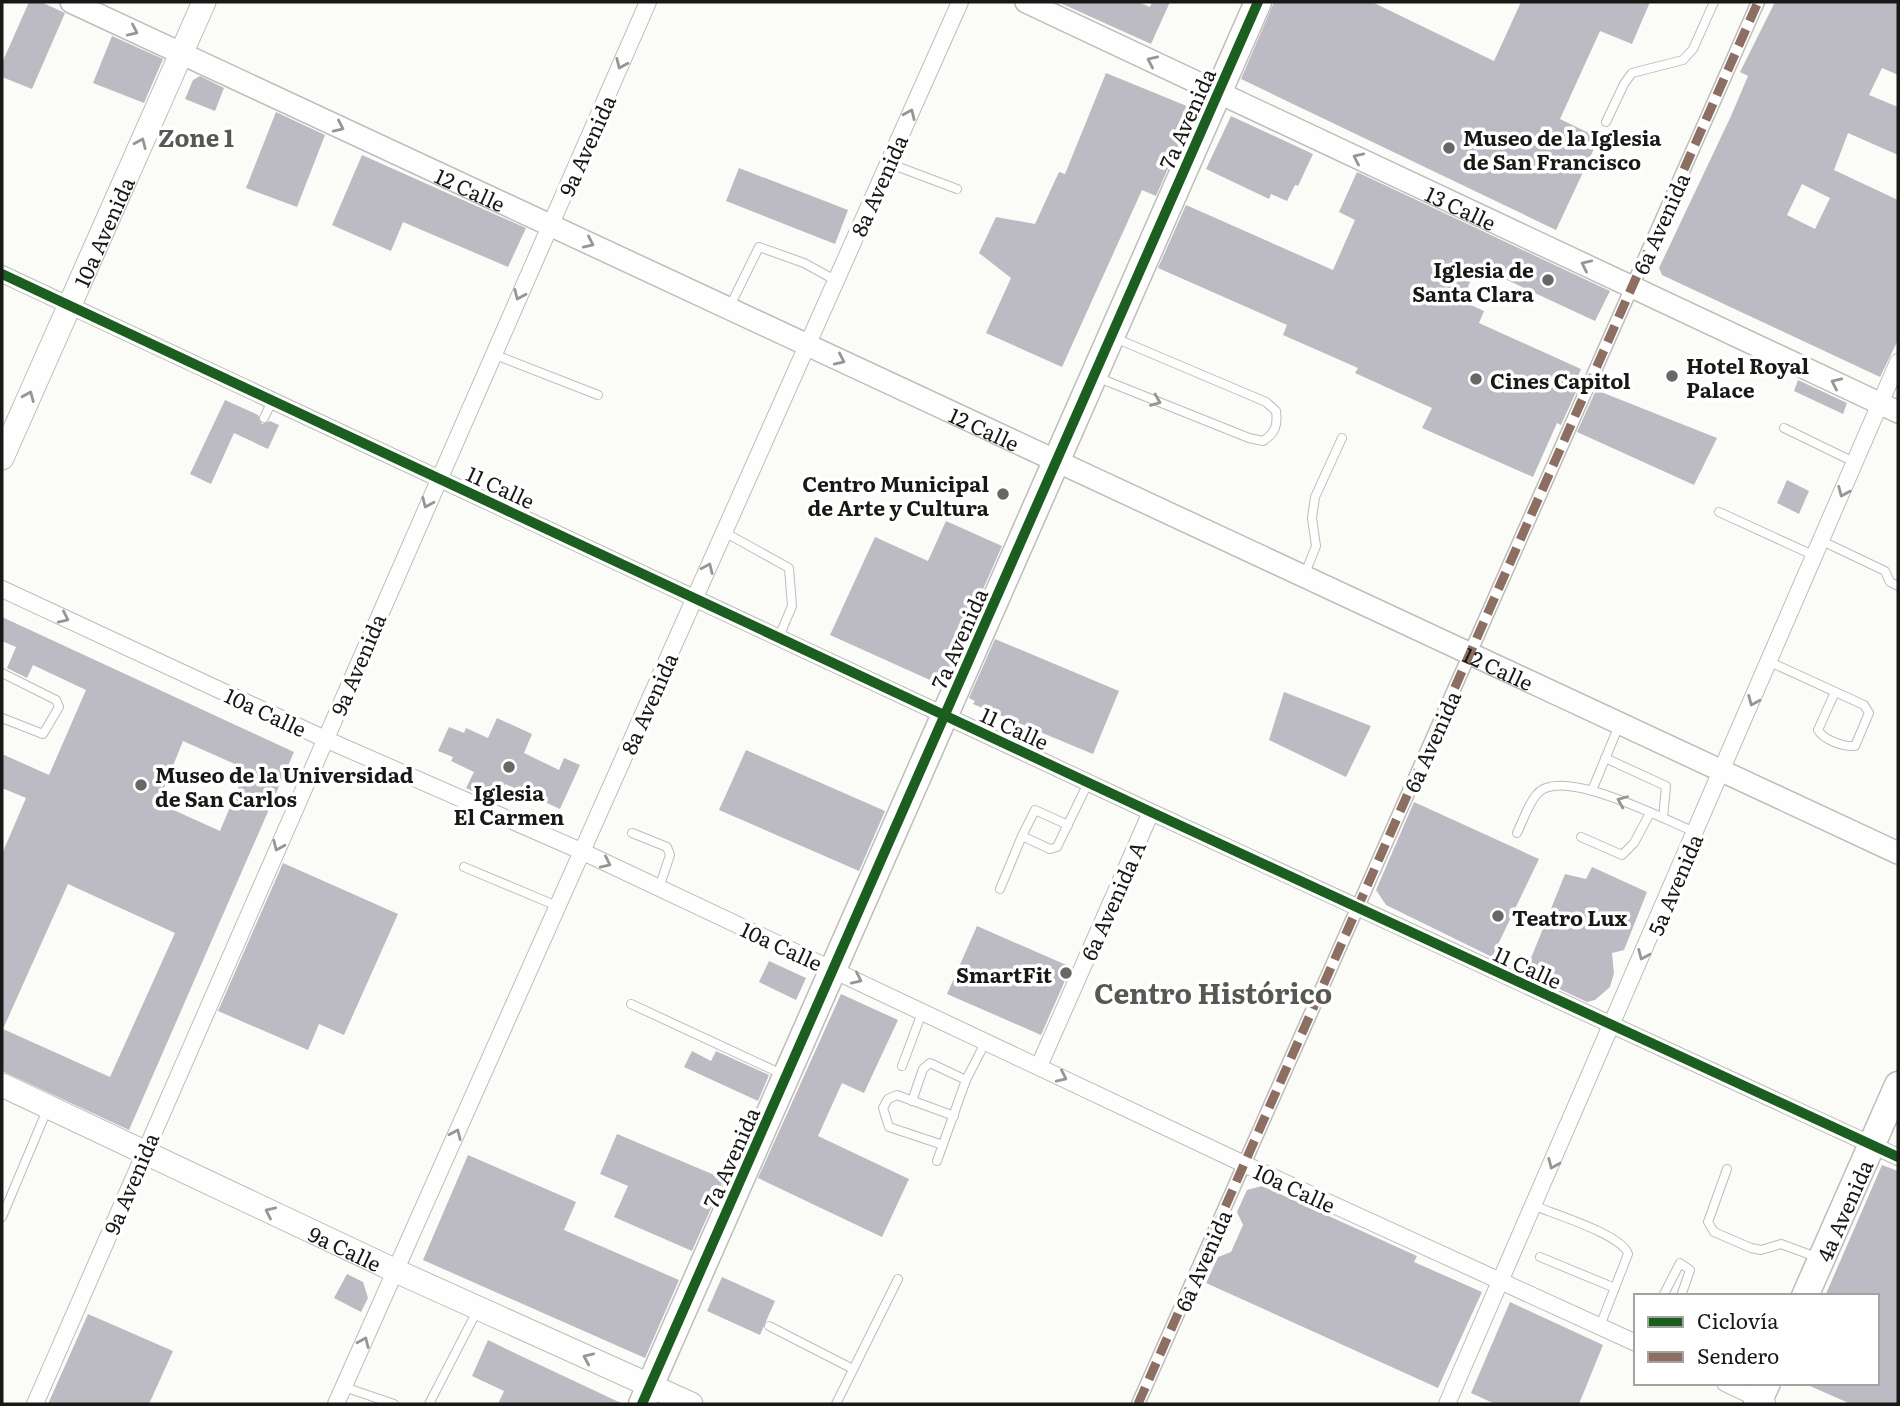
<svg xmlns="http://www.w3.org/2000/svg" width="1900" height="1406" viewBox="0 0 1900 1406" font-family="Literata,serif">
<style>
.building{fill:#bcbbc4;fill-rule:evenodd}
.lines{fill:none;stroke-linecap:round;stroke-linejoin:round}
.service-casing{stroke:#bdbdbb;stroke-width:10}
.pedestrian-casing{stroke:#bdbdbb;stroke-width:15}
.minor-casing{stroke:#bdbdbb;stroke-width:18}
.tertiary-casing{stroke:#bdbdbb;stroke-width:24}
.secondary-casing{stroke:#bdbdbb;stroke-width:25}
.primary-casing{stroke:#bdbdbb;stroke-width:29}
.service{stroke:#fefefe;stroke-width:8}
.pedestrian{stroke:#fefefe;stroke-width:12}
.minor{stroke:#fefefe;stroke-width:16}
.tertiary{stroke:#fefefe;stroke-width:21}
.secondary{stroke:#fefefe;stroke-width:23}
.primary{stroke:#fefefe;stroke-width:26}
.quiet{stroke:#8d6e63;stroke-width:9;stroke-dasharray:18 9;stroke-linecap:butt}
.cycleway-casing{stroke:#fff;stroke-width:15}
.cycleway{stroke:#1b5e20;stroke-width:10}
.oneway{stroke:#969696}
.poi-dot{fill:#676766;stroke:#fff;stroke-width:2.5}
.labels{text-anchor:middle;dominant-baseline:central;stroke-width:7;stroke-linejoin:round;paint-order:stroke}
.street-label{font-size:21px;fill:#181817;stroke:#fff}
.poi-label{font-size:21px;font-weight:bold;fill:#181817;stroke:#fff;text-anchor:start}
.quarter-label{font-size:24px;font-weight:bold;fill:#585753;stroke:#fff}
.district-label{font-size:28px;font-weight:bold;fill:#585753;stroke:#fff}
</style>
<rect width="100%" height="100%" fill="#fbfbf8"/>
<!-- building -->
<g class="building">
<polygon points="29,2 41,2 65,13 32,89 2,77 2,63"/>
<polygon points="1058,2 1138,2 1150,7 1152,2 1170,2 1151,44"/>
<polygon points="1274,2 1372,2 1494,61 1521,2 1650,2 1632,44 1600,31 1560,119 1599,138 1556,230 1241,79"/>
<path d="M1775,2H1898V75L1882,68L1869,95L1898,107V155L1848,133L1834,170L1898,200V340L1880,377L1662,275L1659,268L1731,116L1748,76L1740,72ZM1802,184L1830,198L1815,229L1787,215Z"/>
<polygon points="112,36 163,59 144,103 93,83"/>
<polygon points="1106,73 1194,109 1156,196 1142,190 1062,367 986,333 1011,278 979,253 996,217 1035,224 1059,172 1065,174"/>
<polygon points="200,76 224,88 215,111 185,99 193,80"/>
<polygon points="276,112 325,135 297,207 246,188"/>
<polygon points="1231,116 1313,154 1298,186 1295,185 1287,201 1271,194 1269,199 1206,169"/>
<polygon points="362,155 526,228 508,267 403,222 391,251 332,225"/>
<polygon points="739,168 848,210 835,244 726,201"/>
<polygon points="1357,172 1610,291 1595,321 1477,266 1462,301 1484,311 1479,323 1581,369 1576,381 1580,383 1561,425 1557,423 1533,477 1422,428 1432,408 1355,373 1358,368 1283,335 1287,325 1158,268 1186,205 1333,270 1355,220 1339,212"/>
<polygon points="1798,380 1847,403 1843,414 1794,391"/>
<polygon points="1596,390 1717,438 1694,485 1577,432"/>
<polygon points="225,400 258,415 262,424 270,421 279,425 268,449 234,433 211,484 190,474"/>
<polygon points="1787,480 1809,491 1799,514 1777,503"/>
<polygon points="946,521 1002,546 941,685 830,635 875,537 928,561"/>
<path d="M2,617L294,752L129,1130L2,1071V854L26,798L2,788V754L49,775L86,690L33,665L27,678L7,668L16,647L2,641ZM183,741L246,769L220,831L158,803ZM68,884L175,933L110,1077L3,1029Z"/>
<polygon points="995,639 1119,691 1093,754 973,704 975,701 969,698"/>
<polygon points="1284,692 1371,726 1346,777 1269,740"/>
<polygon points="497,718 532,734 524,753 559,770 564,758 580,765 560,809 505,784 497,802 466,788 474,772 451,761 453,757 438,751 449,727 464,733 466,728 488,738"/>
<polygon points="746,750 885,811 859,871 719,810"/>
<polygon points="1414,802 1539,859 1492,957 1386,905 1376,890"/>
<polygon points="283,863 398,914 344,1035 319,1024 308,1050 218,1011"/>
<polygon points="1592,867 1647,892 1624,950 1612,953 1614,973 1610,987 1595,1000 1587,1002 1525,973 1565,874 1586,879"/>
<polygon points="977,926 1071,967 1041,1035 947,994"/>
<polygon points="769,961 806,978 796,1000 759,982"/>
<polygon points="841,994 898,1020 864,1093 842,1083 818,1136 909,1179 882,1237 758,1178"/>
<polygon points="692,1051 711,1061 716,1051 769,1075 758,1101 684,1067"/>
<polygon points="617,1134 724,1179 692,1251 614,1217 628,1186 600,1174"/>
<polygon points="468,1155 576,1202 564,1230 679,1280 645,1358 423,1260"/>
<polygon points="1882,1165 1898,1171 1898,1404 1851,1404 1803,1383 1877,1383 1877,1296 1825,1296"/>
<polygon points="1262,1186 1417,1256 1414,1262 1482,1292 1438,1388 1206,1283 1218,1257 1231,1252 1243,1225 1237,1212 1247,1190"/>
<polygon points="347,1274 363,1282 368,1298 361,1312 334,1298"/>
<polygon points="722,1277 775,1301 760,1335 707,1311"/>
<polygon points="1510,1302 1603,1345 1579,1404 1495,1404 1471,1393"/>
<polygon points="88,1314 173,1351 149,1404 48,1404"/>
<polygon points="488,1340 521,1356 623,1404 498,1404 504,1391 472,1376"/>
</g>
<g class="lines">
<defs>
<g id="service">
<polyline points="1606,122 1624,84 1632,73 1683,60 1693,49 1714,2"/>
<polyline points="888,163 957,189"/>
<polyline points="729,308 759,247 804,263 835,280"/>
<polyline points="493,354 598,395"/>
<path d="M1099,378L1249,438L1263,441C1275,433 1278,426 1276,411L1266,402L1115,338"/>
<polyline points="264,418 272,401"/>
<polyline points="1784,428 1856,463"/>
<polyline points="1719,512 1815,556"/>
<polyline points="724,532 789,568 792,606 779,637"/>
<polyline points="1822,541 1885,571 1890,582 1898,586"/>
<polyline points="1304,576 1316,546 1312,518 1315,497 1342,438"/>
<path d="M1770,662L1864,705L1869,713L1855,746C1843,747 1824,740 1818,730L1835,692"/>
<polyline points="2,673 56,700 59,707 43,734 2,718"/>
<polyline points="1605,758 1666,786 1663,818"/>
<polyline points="1593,788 1620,723"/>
<polyline points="632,833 667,847 670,855 659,888"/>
<path d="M1517,833C1523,821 1528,804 1537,794C1561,765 1665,820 1695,832"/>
<polyline points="1022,836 1035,810 1068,825"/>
<polyline points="1581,837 1622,855 1634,843 1650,813"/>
<polyline points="464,867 557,906"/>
<polyline points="1000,889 1022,836 1050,849 1057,847 1088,783"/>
<polyline points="631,1004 784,1075"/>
<polyline points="902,1066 923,1010"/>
<polyline points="912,1101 923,1069 930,1063 966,1080"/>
<polyline points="943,1145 889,1127 883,1108 888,1099 897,1095 954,1116"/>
<polyline points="937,1161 966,1080 985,1043"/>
<polyline points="1727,1169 1708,1222 1714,1232 1751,1248 1761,1250 1781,1244 1819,1258"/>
<path d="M1535,1206C1554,1214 1623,1235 1628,1254L1600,1326"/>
<polyline points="2,1217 47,1110"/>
<polyline points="1540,1257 1615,1288"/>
<polyline points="1663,1296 1680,1263 1690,1270 1681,1296"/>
<polyline points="769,1326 853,1369"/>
<polyline points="344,1387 394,1404"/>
<polyline points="429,1404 477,1311"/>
<polyline points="836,1404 898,1279"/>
</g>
<polyline id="pedestrian" points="1138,1404 1758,2"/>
<g id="minor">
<polyline points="2,274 1151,812 1898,1157"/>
<polyline points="2,589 325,739 581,851 1244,1164 1636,1343"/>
<polyline points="1039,1066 1151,812"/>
<polyline points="1725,1383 1767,1403"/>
<polyline points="35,1404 648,2"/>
<polyline points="336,1404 960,2"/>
<polyline points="1447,1404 1898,362"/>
</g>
<g id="tertiary">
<path id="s1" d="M71,2L1898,853"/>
<path id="s2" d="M1026,2L1898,412"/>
</g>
<g id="secondary">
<path id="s3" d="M2,458L204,2"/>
<path id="s4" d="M2,1085L396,1271L691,1404"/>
</g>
<g id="primary">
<path id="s5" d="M1805,1296L1898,1085"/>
<polyline points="642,1404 1258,2"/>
<polyline points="1757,1404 1767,1383"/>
</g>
</defs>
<!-- service casing -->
<use href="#service" class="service-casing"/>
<!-- pedestrian casing -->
<use href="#pedestrian" class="pedestrian-casing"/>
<!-- minor casing -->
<use href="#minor" class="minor-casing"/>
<!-- tertiary casing -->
<use href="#tertiary" class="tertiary-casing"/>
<!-- secondary casing -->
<use href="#secondary" class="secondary-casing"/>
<!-- primary casing -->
<use href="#primary" class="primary-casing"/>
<!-- service -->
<use href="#service" class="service"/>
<!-- pedestrian -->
<use href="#pedestrian" class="pedestrian"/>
<!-- minor -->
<use href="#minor" class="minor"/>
<!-- tertiary -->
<use href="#tertiary" class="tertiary"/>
<!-- secondary -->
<use href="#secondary" class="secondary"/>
<!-- primary -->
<use href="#primary" class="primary"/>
<!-- quiet -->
<polyline class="quiet" points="1138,1404 1758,2"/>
<defs>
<g id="cycleway">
<polyline points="2,274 1151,812 1898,1157"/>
<polyline points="642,1404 1258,2"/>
</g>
</defs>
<!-- cycleway casing -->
<use href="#cycleway" class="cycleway-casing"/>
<!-- cycleway -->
<use href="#cycleway" class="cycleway"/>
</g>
<!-- one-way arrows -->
<defs><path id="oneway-chevron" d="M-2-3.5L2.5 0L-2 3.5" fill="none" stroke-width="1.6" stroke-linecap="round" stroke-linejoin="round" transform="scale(1.75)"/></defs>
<g class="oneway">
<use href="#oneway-chevron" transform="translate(133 31) rotate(25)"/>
<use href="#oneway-chevron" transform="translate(1152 61) rotate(-155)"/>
<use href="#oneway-chevron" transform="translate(621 64) rotate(114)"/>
<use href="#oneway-chevron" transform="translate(910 114) rotate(-66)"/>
<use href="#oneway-chevron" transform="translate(339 127) rotate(25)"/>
<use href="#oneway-chevron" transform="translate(141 143) rotate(-66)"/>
<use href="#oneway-chevron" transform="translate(1358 158) rotate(-155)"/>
<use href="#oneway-chevron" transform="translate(589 243) rotate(25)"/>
<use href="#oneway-chevron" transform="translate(1586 265) rotate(-155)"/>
<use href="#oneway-chevron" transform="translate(519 295) rotate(114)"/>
<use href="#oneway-chevron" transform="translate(840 360) rotate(25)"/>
<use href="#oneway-chevron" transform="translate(1836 383) rotate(-155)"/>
<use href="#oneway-chevron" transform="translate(29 396) rotate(-67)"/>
<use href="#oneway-chevron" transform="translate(1156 401) rotate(22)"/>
<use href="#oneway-chevron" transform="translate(1843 492) rotate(113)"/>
<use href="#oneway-chevron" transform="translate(427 503) rotate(114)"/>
<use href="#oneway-chevron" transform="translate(708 568) rotate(-66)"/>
<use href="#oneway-chevron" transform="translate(64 618) rotate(25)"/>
<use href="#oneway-chevron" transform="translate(1753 701) rotate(113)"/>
<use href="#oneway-chevron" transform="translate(1622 801) rotate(-157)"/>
<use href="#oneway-chevron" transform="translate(278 846) rotate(114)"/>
<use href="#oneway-chevron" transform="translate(606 863) rotate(25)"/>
<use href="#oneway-chevron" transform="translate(1643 955) rotate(113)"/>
<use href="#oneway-chevron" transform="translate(857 979) rotate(25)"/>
<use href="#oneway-chevron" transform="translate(1062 1077) rotate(25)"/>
<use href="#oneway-chevron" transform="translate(456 1134) rotate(-66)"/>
<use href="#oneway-chevron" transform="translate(1553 1164) rotate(113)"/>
<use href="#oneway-chevron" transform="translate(270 1212) rotate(-155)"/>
<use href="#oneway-chevron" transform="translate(364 1342) rotate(-66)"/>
<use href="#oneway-chevron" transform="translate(588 1358) rotate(-156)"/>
</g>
<!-- markers -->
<g class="poi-dot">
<circle cx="1449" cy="148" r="7"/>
<circle cx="1548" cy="280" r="7"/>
<circle cx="1672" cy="376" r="7"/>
<circle cx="1476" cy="379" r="7"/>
<circle cx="1003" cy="494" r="7"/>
<circle cx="509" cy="767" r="7"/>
<circle cx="141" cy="785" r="7"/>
<circle cx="1498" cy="916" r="7"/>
<circle cx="1066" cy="973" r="7"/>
</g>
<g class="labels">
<!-- street labels -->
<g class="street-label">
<text transform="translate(1186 118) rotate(-66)">7a Avenida</text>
<text transform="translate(586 145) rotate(-66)">9a Avenida</text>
<text transform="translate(878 185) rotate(-66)">8a Avenida</text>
<text stroke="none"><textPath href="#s1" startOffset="441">12 Calle</textPath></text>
<text stroke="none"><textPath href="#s2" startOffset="481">13 Calle</textPath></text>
<text transform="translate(1660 223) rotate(-66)">6a Avenida</text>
<text stroke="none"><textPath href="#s3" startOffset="248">10a Avenida</textPath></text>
<text stroke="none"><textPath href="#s1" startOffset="1008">12 Calle</textPath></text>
<text transform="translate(501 486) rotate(25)">11 Calle</text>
<text transform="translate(958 638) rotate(-66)">7a Avenida</text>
<text transform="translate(357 664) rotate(-67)">9a Avenida</text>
<text stroke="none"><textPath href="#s1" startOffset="1575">12 Calle</textPath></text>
<text transform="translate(648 703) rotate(-66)">8a Avenida</text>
<text transform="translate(266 711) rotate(25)">10a Calle</text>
<text transform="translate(1015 727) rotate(25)">11 Calle</text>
<text transform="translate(1431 741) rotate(-66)">6a Avenida</text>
<text transform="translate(1674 884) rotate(-67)">5a Avenida</text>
<text transform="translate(1112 900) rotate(-66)">6a Avenida A</text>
<text transform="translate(782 945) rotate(25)">10a Calle</text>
<text transform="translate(1528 966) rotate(25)">11 Calle</text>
<text transform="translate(730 1157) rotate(-66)">7a Avenida</text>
<text transform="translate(130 1183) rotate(-67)">9a Avenida</text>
<text transform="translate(1295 1187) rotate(25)">10a Calle</text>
<text stroke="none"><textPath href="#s5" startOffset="94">4a Avenida</textPath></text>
<text stroke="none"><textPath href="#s4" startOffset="380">9a Calle</textPath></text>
<text transform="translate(1202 1260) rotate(-66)">6a Avenida</text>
</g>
<!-- poi labels -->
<g class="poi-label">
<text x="1463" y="136">Museo de la Iglesia<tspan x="1463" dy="24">de San Francisco</tspan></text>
<text x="1534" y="268" text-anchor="end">Iglesia de<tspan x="1534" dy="24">Santa Clara</tspan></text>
<text x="1686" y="364">Hotel Royal<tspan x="1686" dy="24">Palace</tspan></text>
<text x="1490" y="379">Cines Capitol</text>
<text x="989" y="482" text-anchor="end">Centro Municipal<tspan x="989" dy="24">de Arte y Cultura</tspan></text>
<text x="155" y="773">Museo de la Universidad<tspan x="155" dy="24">de San Carlos</tspan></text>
<text x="509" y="791" text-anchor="middle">Iglesia<tspan x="509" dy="24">El Carmen</tspan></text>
<text x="1512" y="916">Teatro Lux</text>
<text x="1052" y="973" text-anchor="end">SmartFit</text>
</g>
<!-- quarter labels -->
<g class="quarter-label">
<text x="196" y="136">Zone 1</text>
</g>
<!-- district labels -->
<g class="district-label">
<text x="1213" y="992">Centro Histórico</text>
</g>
</g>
<!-- border -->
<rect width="1900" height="1406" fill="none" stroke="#181817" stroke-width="7"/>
<!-- legend -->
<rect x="1634" y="1294" width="245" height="91" fill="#ffffff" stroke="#a3a3a2" stroke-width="2"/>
<rect x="1648" y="1317" width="35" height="10" fill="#1b5e20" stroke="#a3a3a2" stroke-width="2"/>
<text x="1697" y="1329" font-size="21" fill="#181817">Ciclovía</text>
<rect x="1648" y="1352" width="35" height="10" fill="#8d6e63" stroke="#a3a3a2" stroke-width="2"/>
<text x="1697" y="1364" font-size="21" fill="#181817">Sendero</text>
</svg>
